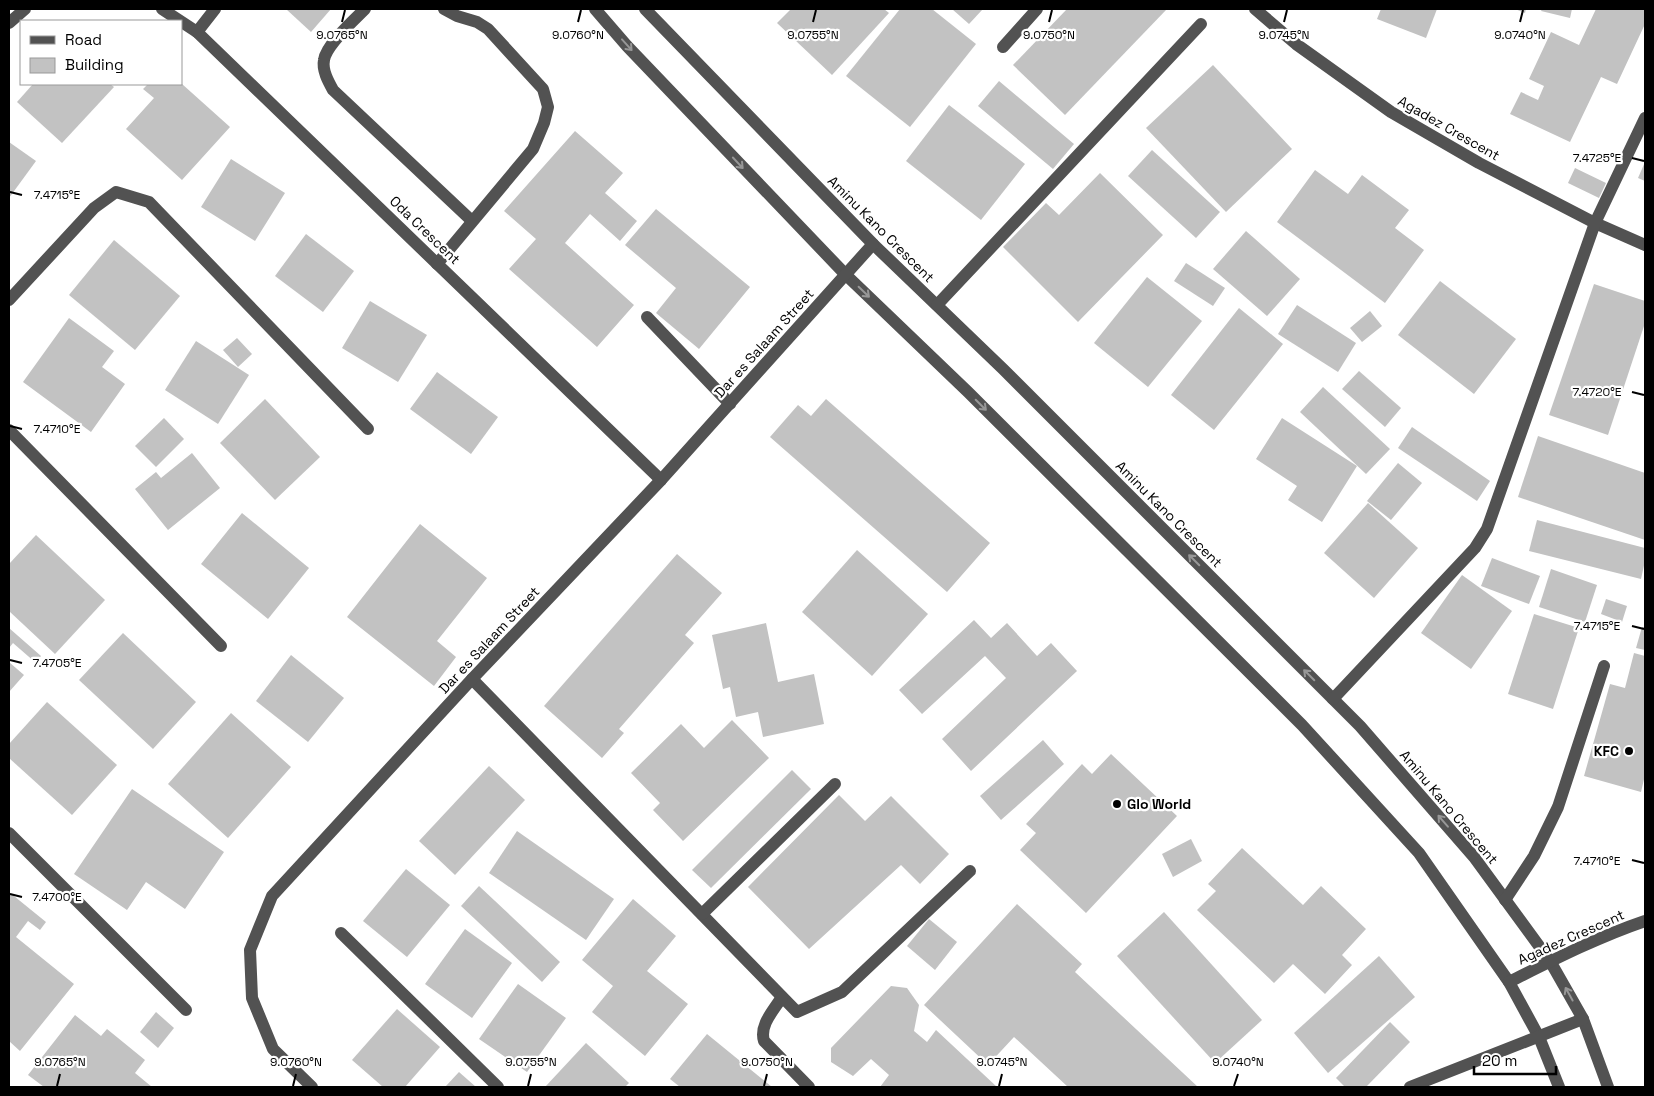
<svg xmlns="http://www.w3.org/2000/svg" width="1654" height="1096" viewBox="0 0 1654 1096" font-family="'Space Grotesk',sans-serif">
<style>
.building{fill:#c2c2c2}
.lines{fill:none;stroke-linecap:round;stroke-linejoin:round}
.minor{stroke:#525252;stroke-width:12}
.oneway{stroke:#979797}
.ticks{fill:none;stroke:#000;stroke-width:2}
.poi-dot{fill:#000;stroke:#fff;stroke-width:2}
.labels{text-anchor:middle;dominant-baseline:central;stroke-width:4.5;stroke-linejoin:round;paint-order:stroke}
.street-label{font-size:14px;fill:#000;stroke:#fff}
.poi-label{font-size:14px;font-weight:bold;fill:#000;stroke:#fff;text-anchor:end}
.ticks-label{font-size:12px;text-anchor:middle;fill:#000;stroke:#fff;stroke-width:4.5;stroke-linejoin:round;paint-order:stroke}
</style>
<rect width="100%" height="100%" fill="#fff"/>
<!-- building -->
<g class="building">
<polygon points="286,9 331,9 311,32"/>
<polygon points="791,9 884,9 889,13 832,75 777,23"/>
<polygon points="900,9 932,9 976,44 910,127 846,76"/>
<polygon points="952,9 983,9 969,24"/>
<polygon points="1067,9 1167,9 1065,115 1013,65"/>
<polygon points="1381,9 1437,9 1426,38 1377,19"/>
<polygon points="1515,9 1526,9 1525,13"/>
<polygon points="1542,9 1572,9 1570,18 1541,11"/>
<polygon points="1596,9 1645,9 1645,24 1617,84 1601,77 1570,142 1510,114 1521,92 1538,100 1544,86 1529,79 1551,32 1579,45"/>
<polygon points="1213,65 1292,149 1226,212 1146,128"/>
<polygon points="999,81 1074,144 1053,169 978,106"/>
<polygon points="33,84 110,84 114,87 62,143 17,102"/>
<polygon points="148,84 182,84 230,127 182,180 126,129 154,98 143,89"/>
<polygon points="949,105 1025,164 981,220 906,161"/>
<polygon points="575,131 623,173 605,193 637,221 620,241 590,214 565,243 634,305 597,347 509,269 536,239 504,211"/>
<polygon points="9,142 36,161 9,198"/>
<polygon points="1152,150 1220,212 1196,238 1128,176"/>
<polygon points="231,159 285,193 255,241 201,207"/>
<polygon points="1645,162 1645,181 1638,178"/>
<polygon points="1575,168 1606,183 1599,198 1568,183"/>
<polygon points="1315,170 1348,194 1362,175 1409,210 1395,228 1424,250 1385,303 1277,222"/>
<polygon points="1100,173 1163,235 1078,322 1003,247 1046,203 1059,215"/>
<polygon points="656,209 750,287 699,349 656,313 676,288 625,245"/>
<polygon points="1246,231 1300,279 1267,316 1213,269"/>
<polygon points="306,234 354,271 323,312 275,276"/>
<polygon points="114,240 180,296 135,350 69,295"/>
<polygon points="1186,263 1225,288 1213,306 1174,281"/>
<polygon points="1147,277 1202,321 1148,387 1094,343"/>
<polygon points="1440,281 1516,339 1474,394 1398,335"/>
<polygon points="1594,284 1645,301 1645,323 1608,435 1549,415"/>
<polygon points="370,301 427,335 398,382 342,348"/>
<polygon points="1297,305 1356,343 1338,372 1278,334"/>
<polygon points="1239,308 1283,344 1214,430 1171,395"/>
<polygon points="1370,311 1382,326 1362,342 1350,328"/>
<polygon points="69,318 114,351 102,367 125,384 91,432 23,382"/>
<polygon points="237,338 252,354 238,367 223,350"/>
<polygon points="196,341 249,375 218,424 165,390"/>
<polygon points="1359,371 1401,408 1385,427 1342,389"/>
<polygon points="437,372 498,417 471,454 410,409"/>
<polygon points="1323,387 1390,449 1366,474 1300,412"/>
<polygon points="265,399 320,457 275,500 220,443"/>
<polygon points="826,399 990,543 947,592 770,437 798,405 811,416"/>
<polygon points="164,418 184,439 156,467 135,446"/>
<polygon points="1282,418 1357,466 1322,522 1288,500 1297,486 1256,459"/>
<polygon points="1412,427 1490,481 1477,501 1398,448"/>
<polygon points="1538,436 1645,473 1645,540 1518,497"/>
<polygon points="192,453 220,488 168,530 135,489 156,472 161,478"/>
<polygon points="1398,463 1422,483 1391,520 1367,501"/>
<polygon points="1368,503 1418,548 1374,598 1324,553"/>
<polygon points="242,513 309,568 268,619 201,564"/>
<polygon points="1537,520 1645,548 1645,561 1641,579 1529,551"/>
<polygon points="420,524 487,578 437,641 456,657 434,686 347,617"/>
<polygon points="36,535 105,600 55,654 9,611 9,564"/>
<polygon points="857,550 928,614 872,676 802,612"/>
<polygon points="677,554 722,593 685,635 694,643 619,729 624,733 602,758 544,706"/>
<polygon points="1492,558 1540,576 1529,604 1481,586"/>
<polygon points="1551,569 1597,585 1585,622 1539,607"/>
<polygon points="1462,575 1512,611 1471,669 1421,633"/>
<polygon points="1606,599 1627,606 1622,622 1601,614"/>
<polygon points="1534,614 1579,628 1553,709 1508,694"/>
<polygon points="974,620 991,638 1007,623 1037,656 1051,643 1077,671 971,771 942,739 1006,678 985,656 922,714 899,690"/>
<polygon points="766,623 778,682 814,674 824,724 763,737 758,712 736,717 730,687 723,689 712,635"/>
<polygon points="1642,627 1645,627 1645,650 1636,648"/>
<polygon points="9,628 41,656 36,663 13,643 9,648"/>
<polygon points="123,633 196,702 153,749 79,680"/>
<polygon points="1634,653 1645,656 1645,775 1641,792 1584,776 1610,684 1625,688"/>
<polygon points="291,655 344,698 308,742 256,701"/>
<polygon points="9,662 24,675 9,692"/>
<polygon points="47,702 117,765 72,815 9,758 9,744"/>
<polygon points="231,713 291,767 228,838 168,784"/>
<polygon points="732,720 769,758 683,841 653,810 660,803 631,773 681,724 704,748"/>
<polygon points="1043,740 1064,764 1001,820 980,796"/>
<polygon points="1111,754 1177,816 1086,913 1020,850 1036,833 1026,824 1082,764 1092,774"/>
<polygon points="489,766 525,800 455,875 419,841"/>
<polygon points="792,770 811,789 711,888 692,870"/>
<polygon points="132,789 224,852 185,909 146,882 127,910 74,874"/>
<polygon points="839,795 865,821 891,796 949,854 920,884 901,865 809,949 748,887"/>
<polygon points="517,831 614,899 586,940 489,873"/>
<polygon points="1191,839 1202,861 1173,877 1162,854"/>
<polygon points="1242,848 1303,905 1321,886 1366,929 1342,955 1352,965 1325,994 1293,964 1274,983 1197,910 1216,891 1208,884"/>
<polygon points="406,869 450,905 407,957 363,921"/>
<polygon points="479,886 560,962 542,982 461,906"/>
<polygon points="9,892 46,922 40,930 28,921 16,937 74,984 20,1051 9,1041"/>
<polygon points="633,899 676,936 647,971 688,1004 645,1056 592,1012 613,986 582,960"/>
<polygon points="1017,904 1082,964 1075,972 1198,1087 1068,1087 1014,1037 988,1065 924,1005"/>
<polygon points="1164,912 1262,1020 1215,1063 1117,956"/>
<polygon points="929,919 957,942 935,970 907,946"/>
<polygon points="465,929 512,963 472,1018 425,984"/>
<polygon points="1379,956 1415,997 1328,1073 1294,1033"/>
<polygon points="518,984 566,1018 527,1072 479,1039"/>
<polygon points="891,986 907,988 919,1005 914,1031 927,1042 936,1030 997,1087 880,1087 889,1075 871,1059 853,1076 831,1062 831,1048"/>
<polygon points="397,1009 440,1047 405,1087 383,1087 352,1060"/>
<polygon points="156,1012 174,1028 158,1048 140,1032"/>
<polygon points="75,1015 101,1036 107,1029 145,1060 135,1073 152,1087 44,1087 28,1075"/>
<polygon points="1390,1022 1410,1042 1366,1087 1345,1087 1336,1078"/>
<polygon points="707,1034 772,1087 680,1087 670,1079"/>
<polygon points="586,1043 629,1083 625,1087 545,1087"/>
<polygon points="459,1072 476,1087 445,1087"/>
</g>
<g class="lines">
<!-- minor -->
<g class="minor">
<polyline points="162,9 197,32 661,480"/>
<path d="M365,9C354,20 326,45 324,60C322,70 328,81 333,90L472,221"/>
<polyline points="595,9 627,46 846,275 968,392 1302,725 1419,853 1509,982 1539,1037 1559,1087"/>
<polyline points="645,9 873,244 1003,369 1360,726 1474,857 1550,961 1583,1019 1608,1087"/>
<polyline points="1255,9 1296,44 1391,112 1479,163 1595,223 1645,245"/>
<polyline points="9,23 25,9"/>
<polyline points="197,32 215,9"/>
<polyline points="1003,47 1037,9"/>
<polyline points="437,264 533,149 544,123 548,107 543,89 488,29 477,22 457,16 444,9"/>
<polyline points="9,300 94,208 116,192 149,202 368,429"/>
<polyline points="937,305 1201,24"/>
<polyline points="647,317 730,404"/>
<polyline points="9,430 221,646"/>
<polyline points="472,679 797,1012 842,992 970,871"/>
<polyline points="1333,699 1475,548 1487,529 1595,223 1645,118"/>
<polyline points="9,833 186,1010"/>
<polyline points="1505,900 1534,856 1558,807 1604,666"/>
<polyline points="702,914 835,784"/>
<polyline points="341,933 498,1087"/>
<path d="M1509,982C1553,960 1598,937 1645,921"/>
<path d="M782,997C774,1010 759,1025 764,1041L809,1087"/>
<polyline points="312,1087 273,1049 252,998 250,950 272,896 472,679 661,480 873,244"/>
<polyline points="1410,1087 1583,1019"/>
</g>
</g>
<!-- one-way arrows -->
<defs><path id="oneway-shaft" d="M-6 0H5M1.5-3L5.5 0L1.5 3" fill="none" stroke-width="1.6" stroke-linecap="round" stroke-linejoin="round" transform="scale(1.25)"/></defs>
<g class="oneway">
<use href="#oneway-shaft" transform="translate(627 45) rotate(48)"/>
<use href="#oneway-shaft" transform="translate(738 163) rotate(47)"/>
<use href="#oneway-shaft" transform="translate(864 292) rotate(44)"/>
<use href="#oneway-shaft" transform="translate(981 405) rotate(45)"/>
<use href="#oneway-shaft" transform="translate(1194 560) rotate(-135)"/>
<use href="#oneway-shaft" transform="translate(1309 675) rotate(-135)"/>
<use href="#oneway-shaft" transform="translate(1443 821) rotate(-131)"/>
<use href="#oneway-shaft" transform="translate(1569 994) rotate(-119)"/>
</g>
<!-- ticks -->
<path class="ticks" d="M342,22L345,10M578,22L581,10M813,22L816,10M1049,22L1052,10M1284,22L1287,10M1520,22L1523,10M1632,158L1644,161M10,192L22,195M1632,392L1644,395M10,426L22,429M1632,626L1644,629M10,660L22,663M1632,860L1644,863M10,894L22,897M57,1086L60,1074M293,1086L296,1074M528,1086L531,1074M764,1086L767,1074M999,1086L1002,1074M1234,1086L1238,1074"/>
<!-- markers -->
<g class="poi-dot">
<circle cx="1629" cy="751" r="5"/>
<circle cx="1117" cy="804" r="5"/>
</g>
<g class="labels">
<!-- street labels -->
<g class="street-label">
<text transform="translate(1449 128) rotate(30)">Agadez Crescent</text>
<text transform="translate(881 229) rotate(45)">Aminu Kano Crescent</text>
<text transform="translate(425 230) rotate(44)">Oda Crescent</text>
<text transform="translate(764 343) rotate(-48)">Dar es Salaam Street</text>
<text transform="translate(1169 514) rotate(45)">Aminu Kano Crescent</text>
<text transform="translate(489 640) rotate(-47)">Dar es Salaam Street</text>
<text transform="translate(1449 807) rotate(50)">Aminu Kano Crescent</text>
<text transform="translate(1571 937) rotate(-24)">Agadez Crescent</text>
</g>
<!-- poi labels -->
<g class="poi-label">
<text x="1619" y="751">KFC</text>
<text x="1127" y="804" text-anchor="start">Glo World</text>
</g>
</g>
<g class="ticks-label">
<text x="342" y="39">9.0765°N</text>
<text x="578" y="39">9.0760°N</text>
<text x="813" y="39">9.0755°N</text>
<text x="1049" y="39">9.0750°N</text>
<text x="1284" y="39">9.0745°N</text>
<text x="1520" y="39">9.0740°N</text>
<text x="1597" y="162">7.4725°E</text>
<text x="57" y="199">7.4715°E</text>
<text x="1597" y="396">7.4720°E</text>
<text x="57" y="433">7.4710°E</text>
<text x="1597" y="630">7.4715°E</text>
<text x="57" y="667">7.4705°E</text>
<text x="1597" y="865">7.4710°E</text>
<text x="57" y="901">7.4700°E</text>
<text x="60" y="1066">9.0765°N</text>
<text x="296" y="1066">9.0760°N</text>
<text x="531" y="1066">9.0755°N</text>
<text x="767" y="1066">9.0750°N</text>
<text x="1002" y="1066">9.0745°N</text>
<text x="1238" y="1066">9.0740°N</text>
</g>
<!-- border -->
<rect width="1654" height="1096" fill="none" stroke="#000000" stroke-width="20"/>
<!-- legend -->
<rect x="20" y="20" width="162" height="65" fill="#ffffff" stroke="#999999"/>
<rect x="30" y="36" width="25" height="8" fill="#525252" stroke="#999999"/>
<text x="65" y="45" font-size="15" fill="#000000">Road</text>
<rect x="30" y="58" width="25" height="15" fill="#c2c2c2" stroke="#999999"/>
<text x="65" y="70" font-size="15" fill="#000000">Building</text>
<!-- scale -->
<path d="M1474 1066v8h82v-8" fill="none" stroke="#000000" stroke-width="2.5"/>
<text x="1482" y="1066" font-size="15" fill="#000000" stroke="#ffffff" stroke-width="4" paint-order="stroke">20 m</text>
</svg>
